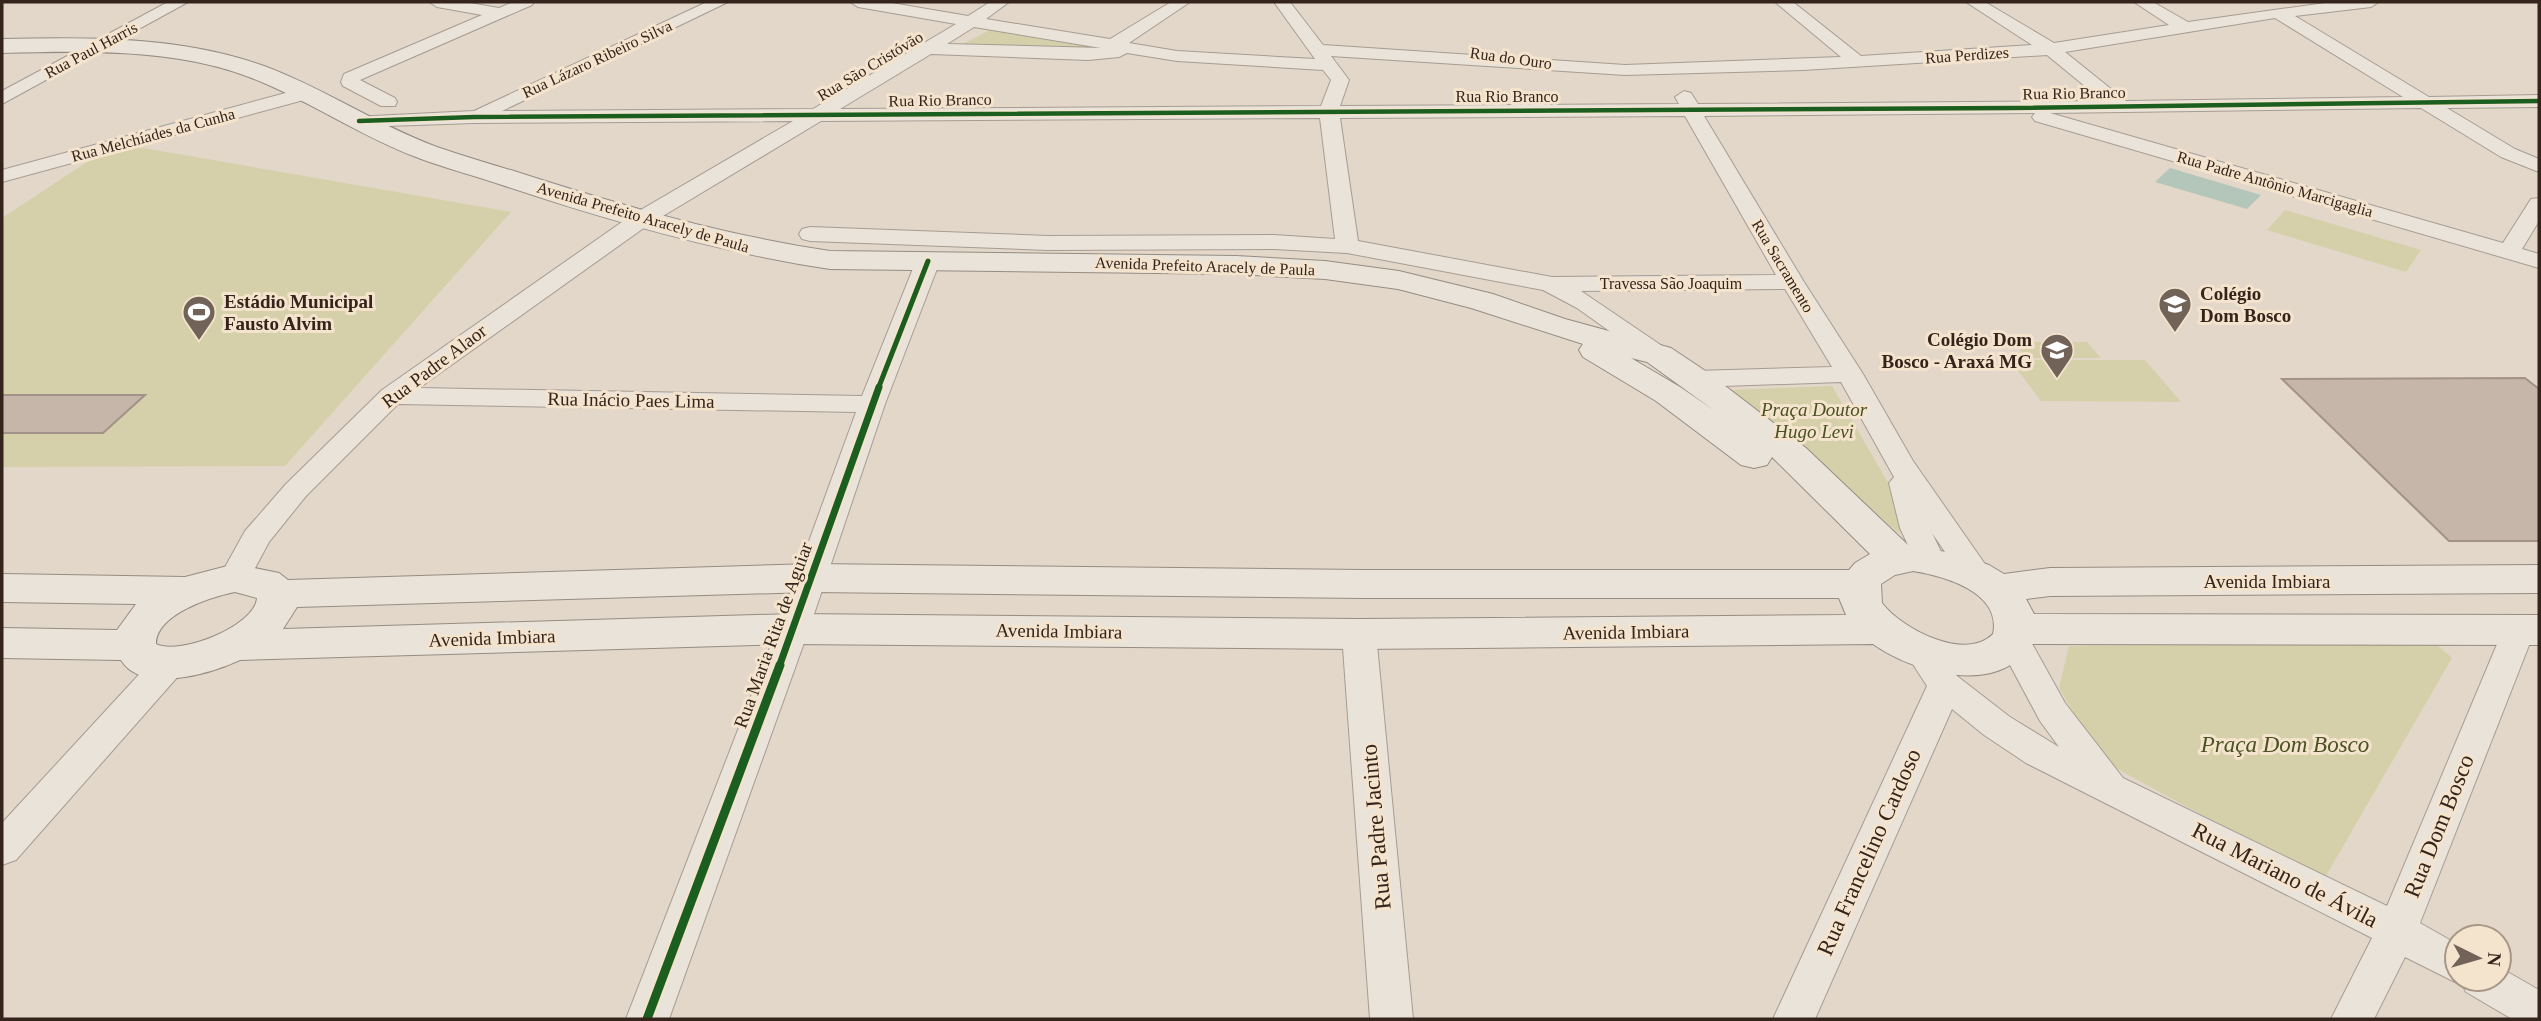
<svg xmlns="http://www.w3.org/2000/svg" width="2541" height="1021" viewBox="0 0 2541 1021" font-family="'Times New Roman',serif">
<style>
.green{fill:#d5d0aa}
.water{fill:#b4c6b9}
.building{fill:#c6b5a9;stroke:#a29288;stroke-width:2}
.lines{fill:none;stroke-linecap:round;stroke-linejoin:round}
.minor-casing{stroke:#a79c92;stroke-width:2}
.secondary-casing{stroke:#968c82;stroke-width:2}
.minor{fill:#eae3da;fill-rule:evenodd}
.secondary{fill:#eae3da;fill-rule:evenodd}
.cycleway-far3-casing{stroke:#f5e4cd;stroke-width:7}
.cycleway-far2-casing{stroke:#f5e4cd;stroke-width:9}
.cycleway-far1-casing{stroke:#f5e4cd;stroke-width:11}
.cycleway-casing{stroke:#f5e4cd;stroke-width:13}
.cycleway-far3{stroke:#1b5e20;stroke-width:4.5}
.cycleway-far2{stroke:#1b5e20;stroke-width:5}
.cycleway-far1{stroke:#1b5e20;stroke-width:7}
.cycleway{stroke:#1b5e20;stroke-width:9}
.labels{text-anchor:middle;dominant-baseline:central;stroke-width:6;stroke-linejoin:round;paint-order:stroke}
.far-street-label{font-size:16px;fill:#34241b;stroke:#f5e4cd}
.poi-label{font-size:19px;font-weight:bold;fill:#34241b;stroke:#f5e4cd;text-anchor:start}
.street-label{font-size:19px;fill:#34241b;stroke:#f5e4cd}
.park-label{font-size:19px;font-style:italic;fill:#4b5122;stroke:#f5e4cd}
.near-park-label{font-size:23px;font-style:italic;fill:#4b5122;stroke:#f5e4cd}
.near-street-label{font-size:23px;fill:#34241b;stroke:#f5e4cd}
</style>
<rect width="100%" height="100%" fill="#e2d7c8"/>
<!-- green -->
<g class="green">
<polygon points="994,28 1099,46 1099,49 957,47"/>
<polygon points="132,146 511,212 285,466 2,467 2,218 99,154"/>
<polygon points="2285,210 2421,250 2406,272 2267,230"/>
<polygon points="2014,342 2087,342 2101,358 2026,358"/>
<polygon points="2010,360 2145,360 2181,402 2041,401"/>
<polygon points="1832,386 1894,493 1900,534 1727,390"/>
<polygon points="2432,641 2452,658 2323,881 2101,760 2059,688 2069,646"/>
</g>
<!-- water -->
<polygon class="water" points="2170,168 2261,195 2247,209 2155,182"/>
<!-- building -->
<g class="building">
<polygon points="2525,378 2539,389 2539,541 2449,541 2282,379"/>
<polygon points="2,395 145,395 103,433 2,433"/>
</g>
<g class="lines">
<defs>
<g id="minor">
<polygon points="168,2 188,2 2,104 2,91"/>
<polygon points="429,2 464,2 499,8 513,2 534,2 532,5 360,80 395,98 397,102 395,106 381,106 343,86 341,82 344,74 482,15 437,7"/>
<path d="M707,2H728L502,111L813,109L956,24L858,7L850,2H886L968,16L990,2H1009L986,19L1110,39L1171,2H1190L1129,43L1177,51L1315,59L1274,2H1290L1323,45L1625,65L1841,57L1775,2H1793L1861,56L2032,45L1966,2H1985L2054,43L2169,25L2134,2H2153L2188,22L2332,2H2379L2371,7L2295,16L2429,97L2539,95V107L2447,108L2515,149L2539,159V172L2501,157L2421,108L2050,113L2503,243L2531,199L2539,198V221L2522,249L2539,254V268L2035,121L2032,117L2035,113L1704,116L1804,282L1863,374L1913,461L1994,577L1989,584L1978,588L1967,584L1932,533L1945,560L1940,567L1929,570L1918,567L1900,528L1889,483L1894,477L1841,382L1695,387L1686,385L1682,379L1686,373L1695,371L1832,367L1785,289L1581,291L1668,350L1672,355L1668,360L1659,363L1650,360L1577,308L1543,290L1347,253L1274,249L1048,250L810,241L802,239L799,234L802,229L810,227L1048,236L1274,235L1335,239L1320,118L821,121L648,225L419,388L862,396L916,261L920,256H936L940,261L885,404L809,629L669,1019H626L777,629L856,412L398,404L306,496L269,542L246,585L235,589L224,585L219,578L245,531L286,484L382,390L632,215L793,121L474,123L359,127L352,125L349,121L352,117L474,111ZM2275,18L2403,97L2126,101L2065,52ZM974,27L1101,48L947,44ZM1127,53L1177,61L1323,70L1331,80L1321,106L840,109L931,54L1088,60L1119,57ZM2047,55L2103,101L1698,104L1691,93L1684,91L1675,97L1679,104L1340,106L1349,80L1331,56L1625,75L1803,70ZM1685,116L1776,275L1552,277L1358,241L1340,118Z"/>
<polygon points="304,88 311,90 313,94 311,98 2,182 2,170"/>
<polygon points="2519,619 2531,622 2535,630 2420,923 2457,944 2457,979 2499,979 2499,967 2539,990 2539,1019 2512,1019 2466,992 2461,982 2457,983 2405,957 2374,1019 2331,1019 2372,938 2026,763 1984,735 1952,709 1815,1019 1773,1019 1927,686 1905,652 1910,644 1922,640 1934,644 1957,676 2010,717 2059,747 2040,721 1996,639 2001,631 2013,627 2025,631 2065,703 2123,778 2387,906 2503,630 2507,622"/>
<polygon points="1359,622 1371,626 1376,634 1413,1019 1370,1019 1342,634 1347,626"/>
<polygon points="169,652 181,655 186,664 181,673 16,860 2,865 2,823 157,655"/>
</g>
<path id="secondary" d="M2,39C89,37 181,36 264,66C324,88 377,125 437,147C463,156 490,164 517,172C620,205 723,235 830,251L1236,256L1325,261L1399,271L1493,294L1565,319L1671,348L1707,372L1806,448L1908,545L1957,554L1989,565L2004,574L2050,568L2539,565V593L2050,596L2026,599L2034,614L2539,615V645L2031,644C2000,697 1913,673 1873,644L1359,649L793,644L240,660C212,673 142,695 121,660L2,658V628L117,630L136,604L2,602V574L185,577L235,564L279,573L288,580L811,564L1364,570H1849L1855,563L1870,554L1772,457L1767,465L1754,468L1741,465L1656,401L1583,357L1579,350L1583,344L1471,308L1398,289L1325,279L1236,274L830,269C718,252 609,221 502,185C473,175 444,168 416,157C358,135 307,99 249,77C172,48 83,51 2,53ZM1631,358L1647,362L1715,411L1680,387ZM1913,571C1944,576 2002,592 1993,634C1965,662 1902,629 1882,603L1881,584L1895,575ZM235,592L257,598C255,626 180,656 156,644C156,614 211,597 235,592ZM811,592L1364,598H1839L1846,615L1359,619L793,614L283,629L297,607Z"/>
</defs>
<!-- minor casing -->
<use href="#minor" class="minor-casing"/>
<!-- secondary casing -->
<use href="#secondary" class="secondary-casing"/>
<!-- minor -->
<use href="#minor" class="minor"/>
<!-- secondary -->
<use href="#secondary" class="secondary"/>
<defs>
<polyline id="cycleway-far3" points="359,121 474,117 2012,108 2539,101"/>
<polyline id="cycleway-far2" points="878,389 928,261"/>
<polyline id="cycleway-far1" points="779,667 879,387"/>
<polyline id="cycleway" points="647,1019 780,665"/>
</defs>
<!-- cycleway-far3 casing -->
<use href="#cycleway-far3" class="cycleway-far3-casing"/>
<!-- cycleway-far2 casing -->
<use href="#cycleway-far2" class="cycleway-far2-casing"/>
<!-- cycleway-far1 casing -->
<use href="#cycleway-far1" class="cycleway-far1-casing"/>
<!-- cycleway casing -->
<use href="#cycleway" class="cycleway-casing"/>
<!-- cycleway-far3 -->
<use href="#cycleway-far3" class="cycleway-far3"/>
<!-- cycleway-far2 -->
<use href="#cycleway-far2" class="cycleway-far2"/>
<!-- cycleway-far1 -->
<use href="#cycleway-far1" class="cycleway-far1"/>
<!-- cycleway -->
<use href="#cycleway" class="cycleway"/>
</g>
<!-- icons -->
<defs>
<symbol id="school-pin" viewBox="-11 -11 22 30"><path d="M0 17L-7.5 6A9.5 9.5 0 1 1 7.5 6Z" fill="#716358" stroke="#f5e4cd"/><path d="M0-5L7-2L0 1L-7-2ZM-4 1L0 2.5L4 1V4Q0 6-4 4Z" fill="#fff"/></symbol>
<symbol id="stadium-pin" viewBox="-11 -11 22 30"><path d="M0 17L-7.5 6A9.5 9.5 0 1 1 7.5 6Z" fill="#716358" stroke="#f5e4cd"/><path d="M0-5a6.5 5 0 1 0 0 10a6.5 5 0 1 0 0-10ZM-3.5-1.8h7v3.6h-7Z" fill="#fff"/></symbol>
</defs>
<g fill-rule="evenodd">
<use href="#school-pin" x="2156" y="285" width="38" height="52"/>
<use href="#stadium-pin" x="180" y="293" width="38" height="52"/>
<use href="#school-pin" x="2038" y="331" width="38" height="52"/>
</g>
<g class="labels">
<!-- far-street labels -->
<g class="far-street-label">
<text transform="translate(91 50) rotate(-28)">Rua Paul Harris</text>
<text transform="translate(1967 55) rotate(-4)">Rua Perdizes</text>
<text transform="translate(1511 58) rotate(8)">Rua do Ouro</text>
<text transform="translate(597 59) rotate(-25)">Rua Lázaro Ribeiro Silva</text>
<text transform="translate(870 66) rotate(-31)">Rua São Cristóvão</text>
<text transform="translate(2074 93) rotate(-1)">Rua Rio Branco</text>
<text x="1507" y="96">Rua Rio Branco</text>
<text transform="translate(940 100) rotate(-1)">Rua Rio Branco</text>
<text transform="translate(153 135) rotate(-15)">Rua Melchíades da Cunha</text>
<text transform="translate(2275 184) rotate(16)">Rua Padre Antônio Marcigaglia</text>
<text transform="translate(643 217) rotate(16)">Avenida Prefeito Aracely de Paula</text>
<text transform="translate(1205 266) rotate(2)">Avenida Prefeito Aracely de Paula</text>
<text transform="translate(1783 266) rotate(59)">Rua Sacramento</text>
<text x="1671" y="283">Travessa São Joaquim</text>
</g>
<!-- poi labels -->
<g class="poi-label">
<text x="2200" y="293">Colégio<tspan x="2200" dy="22">Dom Bosco</tspan></text>
<text x="224" y="301">Estádio Municipal<tspan x="224" dy="22">Fausto Alvim</tspan></text>
<text x="2032" y="339" text-anchor="end">Colégio Dom<tspan x="2032" dy="22">Bosco - Araxá MG</tspan></text>
</g>
<!-- street labels -->
<g class="street-label">
<text transform="translate(434 366) rotate(-37)">Rua Padre Alaor</text>
<text transform="translate(631 400) rotate(1)">Rua Inácio Paes Lima</text>
<text x="2267" y="581">Avenida Imbiara</text>
<text transform="translate(1059 631) rotate(1)">Avenida Imbiara</text>
<text transform="translate(1626 632) rotate(-1)">Avenida Imbiara</text>
<text transform="translate(773 635) rotate(-70)">Rua Maria Rita de Aguiar</text>
<text transform="translate(492 638) rotate(-2)">Avenida Imbiara</text>
</g>
<!-- park labels -->
<g class="park-label">
<text x="1814" y="409">Praça Doutor<tspan x="1814" dy="22">Hugo Levi</tspan></text>
</g>
<!-- near-park labels -->
<g class="near-park-label">
<text x="2285" y="744">Praça Dom Bosco</text>
</g>
<!-- near-street labels -->
<g class="near-street-label">
<text transform="translate(2439 826) rotate(-68)">Rua Dom Bosco</text>
<text transform="translate(1376 827) rotate(-95)">Rua Padre Jacinto</text>
<text transform="translate(1869 852) rotate(-66)">Rua Francelino Cardoso</text>
<text transform="translate(2285 875) rotate(27)">Rua Mariano de Ávila</text>
</g>
</g>
<!-- border -->
<rect width="2541" height="1021" fill="none" stroke="#34241b" stroke-width="7"/>
<!-- north arrow -->
<g transform="translate(2478 958) rotate(95)"><circle r="33" fill="#f5e4cd" stroke="#a89786" stroke-width="2"/>
<path d="M0-5L12 26L0 18L-12 26Z" fill="#716358"/>
<text y="-10" font-size="19" font-weight="bold" text-anchor="middle" fill="#34241b">N</text>
</g>
</svg>
